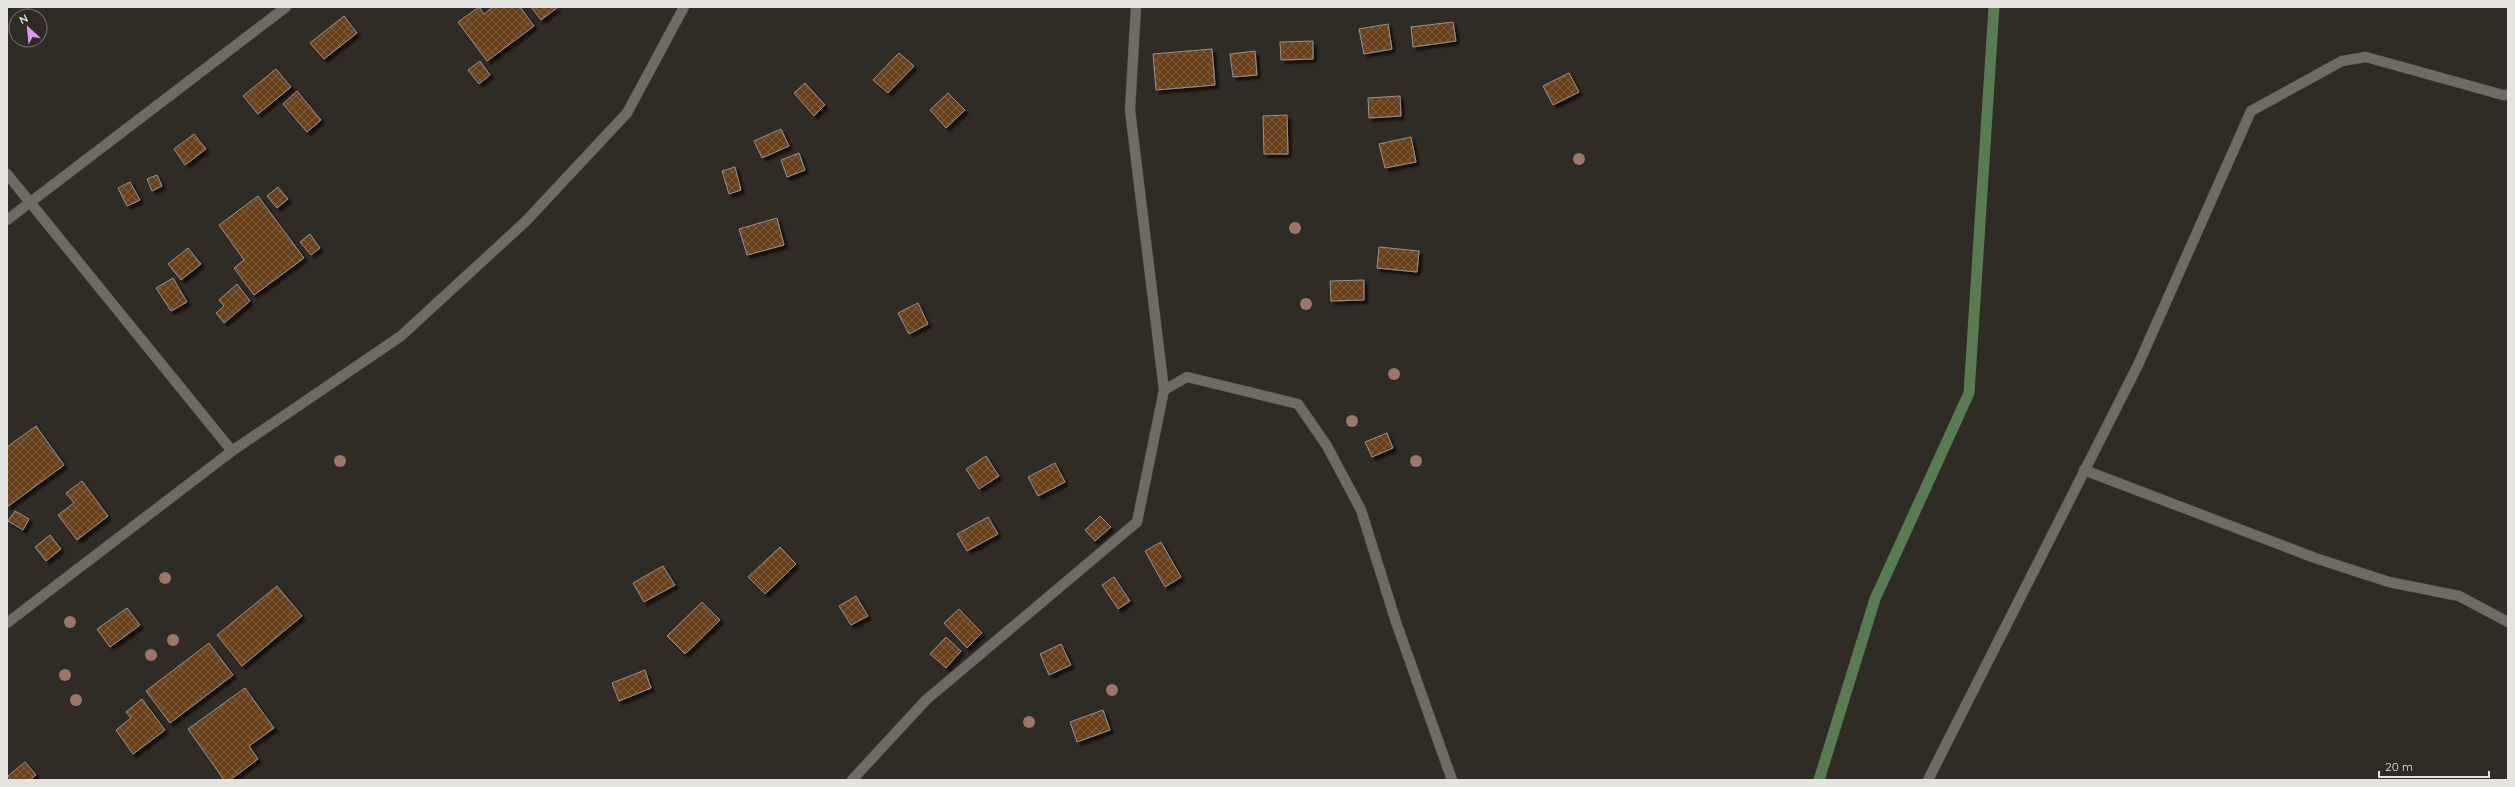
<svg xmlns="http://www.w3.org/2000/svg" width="2515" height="787" viewBox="0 0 2515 787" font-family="Quicksand,sans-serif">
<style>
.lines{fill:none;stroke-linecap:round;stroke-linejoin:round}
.stream{stroke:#597b52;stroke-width:11}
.building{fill:url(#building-cross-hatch);stroke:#99918c;filter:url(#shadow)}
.minor-casing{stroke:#4d4a44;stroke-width:11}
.minor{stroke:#6e6b64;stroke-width:10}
.tree{fill:#9d776a}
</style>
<defs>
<pattern id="building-cross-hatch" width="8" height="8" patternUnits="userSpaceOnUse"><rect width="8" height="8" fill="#69421e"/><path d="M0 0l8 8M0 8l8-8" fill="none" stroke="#7e5d3e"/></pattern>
<filter id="shadow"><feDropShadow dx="3.5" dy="3.5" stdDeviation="1" flood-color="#0009"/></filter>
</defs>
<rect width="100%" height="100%" fill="#2f2c25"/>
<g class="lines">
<!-- stream -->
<polyline class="stream" points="1819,780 1875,599 1969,393 1994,7"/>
</g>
<!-- building -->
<g class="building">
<polygon points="479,7 484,14 493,7 520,7 534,26 487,61 458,22"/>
<polygon points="531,7 558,7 541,20"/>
<polygon points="344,16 357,33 324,59 310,43"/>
<polygon points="1453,22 1456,41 1413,47 1411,27"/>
<polygon points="1388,24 1392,49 1364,54 1359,29"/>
<polygon points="1313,41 1313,59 1281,60 1280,42"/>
<polygon points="1212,49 1215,85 1156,90 1153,54"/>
<polygon points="1255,51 1257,75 1233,77 1230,54"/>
<polygon points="899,53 914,66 888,93 873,80"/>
<polygon points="480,61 490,75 479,84 468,70"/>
<polygon points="276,69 291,87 258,114 243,96"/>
<polygon points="1569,73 1579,92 1553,105 1543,86"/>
<polygon points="805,83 825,105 814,116 794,93"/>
<polygon points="297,91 321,120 307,132 283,104"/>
<polygon points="948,93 965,110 946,128 930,110"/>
<polygon points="1400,96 1401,116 1369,118 1368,98"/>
<polygon points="1287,115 1288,154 1264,154 1263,116"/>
<polygon points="781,129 789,146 762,158 754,141"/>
<polygon points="194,134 206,149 185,165 174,149"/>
<polygon points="1411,137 1416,162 1385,168 1379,144"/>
<polygon points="799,153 805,170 787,177 781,160"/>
<polygon points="735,167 741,190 729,194 722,171"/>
<polygon points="157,175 162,186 152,191 147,179"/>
<polygon points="130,182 140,200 127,206 118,188"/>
<polygon points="278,187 288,199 277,208 267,196"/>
<polygon points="258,196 304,258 254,295 234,268 244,260 219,225"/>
<polygon points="777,218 784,245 747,255 739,229"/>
<polygon points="310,234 320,248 311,255 300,242"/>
<polygon points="1379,247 1419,251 1417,272 1377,268"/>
<polygon points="188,248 201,264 181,280 168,264"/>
<polygon points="173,278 187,302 171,311 156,288"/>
<polygon points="1364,280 1364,300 1331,301 1330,281"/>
<polygon points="237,284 250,301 224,323 216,313 224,306 219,300"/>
<polygon points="918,303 928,324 909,334 898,313"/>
<polygon points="36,426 64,465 7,507 7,447"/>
<polygon points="1387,433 1393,448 1372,457 1365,442"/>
<polygon points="986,456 999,476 979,489 966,469"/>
<polygon points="1055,463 1065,482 1038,496 1028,477"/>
<polygon points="82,481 108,516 77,540 58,515 74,503 66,493"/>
<polygon points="15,511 29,519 23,530 8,521"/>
<polygon points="1100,516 1111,527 1095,541 1085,530"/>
<polygon points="988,517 998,534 967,551 957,534"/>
<polygon points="50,535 61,549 46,561 35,547"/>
<polygon points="1161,542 1181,577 1165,587 1145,551"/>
<polygon points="780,547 796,564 765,594 748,577"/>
<polygon points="663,566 675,585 644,602 633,583"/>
<polygon points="1114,577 1130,601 1118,609 1102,585"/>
<polygon points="277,586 302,616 242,666 217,635"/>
<polygon points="856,596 868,616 851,625 839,606"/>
<polygon points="702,602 720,620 685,654 667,636"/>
<polygon points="127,608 140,625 110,647 97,629"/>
<polygon points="959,609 982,633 967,648 944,623"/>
<polygon points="946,637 961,651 946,668 930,654"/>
<polygon points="209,643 233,675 170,723 146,691"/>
<polygon points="1061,644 1071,665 1049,675 1040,654"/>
<polygon points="645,670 651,688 619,701 612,683"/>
<polygon points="245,688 274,728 249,746 258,759 230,780 224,780 188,729"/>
<polygon points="142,699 165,730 133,754 116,730 131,718 126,712"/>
<polygon points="1103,710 1110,730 1077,742 1070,722"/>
<polygon points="25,762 36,775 30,780 11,780 8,776"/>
</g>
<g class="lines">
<defs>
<g id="minor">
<polyline points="1136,7 1130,110 1164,390"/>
<polyline points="7,174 232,451"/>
<polyline points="7,220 286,7"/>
<polyline points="2084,470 2315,558 2389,582 2459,596 2508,622"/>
<polyline points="7,623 232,451 401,336 526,221 627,113 684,7"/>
<polyline points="852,780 926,700 1137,522 1164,390 1187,377 1298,404 1327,446 1361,510 1396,622 1452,780"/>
<polyline points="1928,780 2138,365 2251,111 2342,61 2366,57 2503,95 2508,95"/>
</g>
</defs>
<!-- minor casing -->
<use href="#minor" class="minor-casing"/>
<!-- minor -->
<use href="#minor" class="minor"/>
</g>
<!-- trees -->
<g class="tree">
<circle cx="1579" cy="159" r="6"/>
<circle cx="1295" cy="228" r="6"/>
<circle cx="1306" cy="304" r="6"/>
<circle cx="1394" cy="374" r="6"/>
<circle cx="1352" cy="421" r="6"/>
<circle cx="340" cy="461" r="6"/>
<circle cx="1416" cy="461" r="6"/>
<circle cx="165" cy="578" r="6"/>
<circle cx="70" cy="622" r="6"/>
<circle cx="173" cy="640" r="6"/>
<circle cx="151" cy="655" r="6"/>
<circle cx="65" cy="675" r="6"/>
<circle cx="1112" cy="690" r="6"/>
<circle cx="76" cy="700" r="6"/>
<circle cx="1029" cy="722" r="6"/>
</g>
<!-- border -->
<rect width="2515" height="787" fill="none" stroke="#e5e3df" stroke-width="16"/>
<!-- north arrow -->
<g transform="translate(28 28) rotate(333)"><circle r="19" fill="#2f2c25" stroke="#78756f"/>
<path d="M0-3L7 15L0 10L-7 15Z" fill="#dd99f4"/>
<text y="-6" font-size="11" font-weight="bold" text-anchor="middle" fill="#e5e3df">N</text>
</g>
<!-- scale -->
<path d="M2379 771v6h110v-6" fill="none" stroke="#e5e3df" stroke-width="2"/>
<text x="2385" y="771" font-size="12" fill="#e5e3df" stroke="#2f2c25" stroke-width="3" paint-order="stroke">20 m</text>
</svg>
